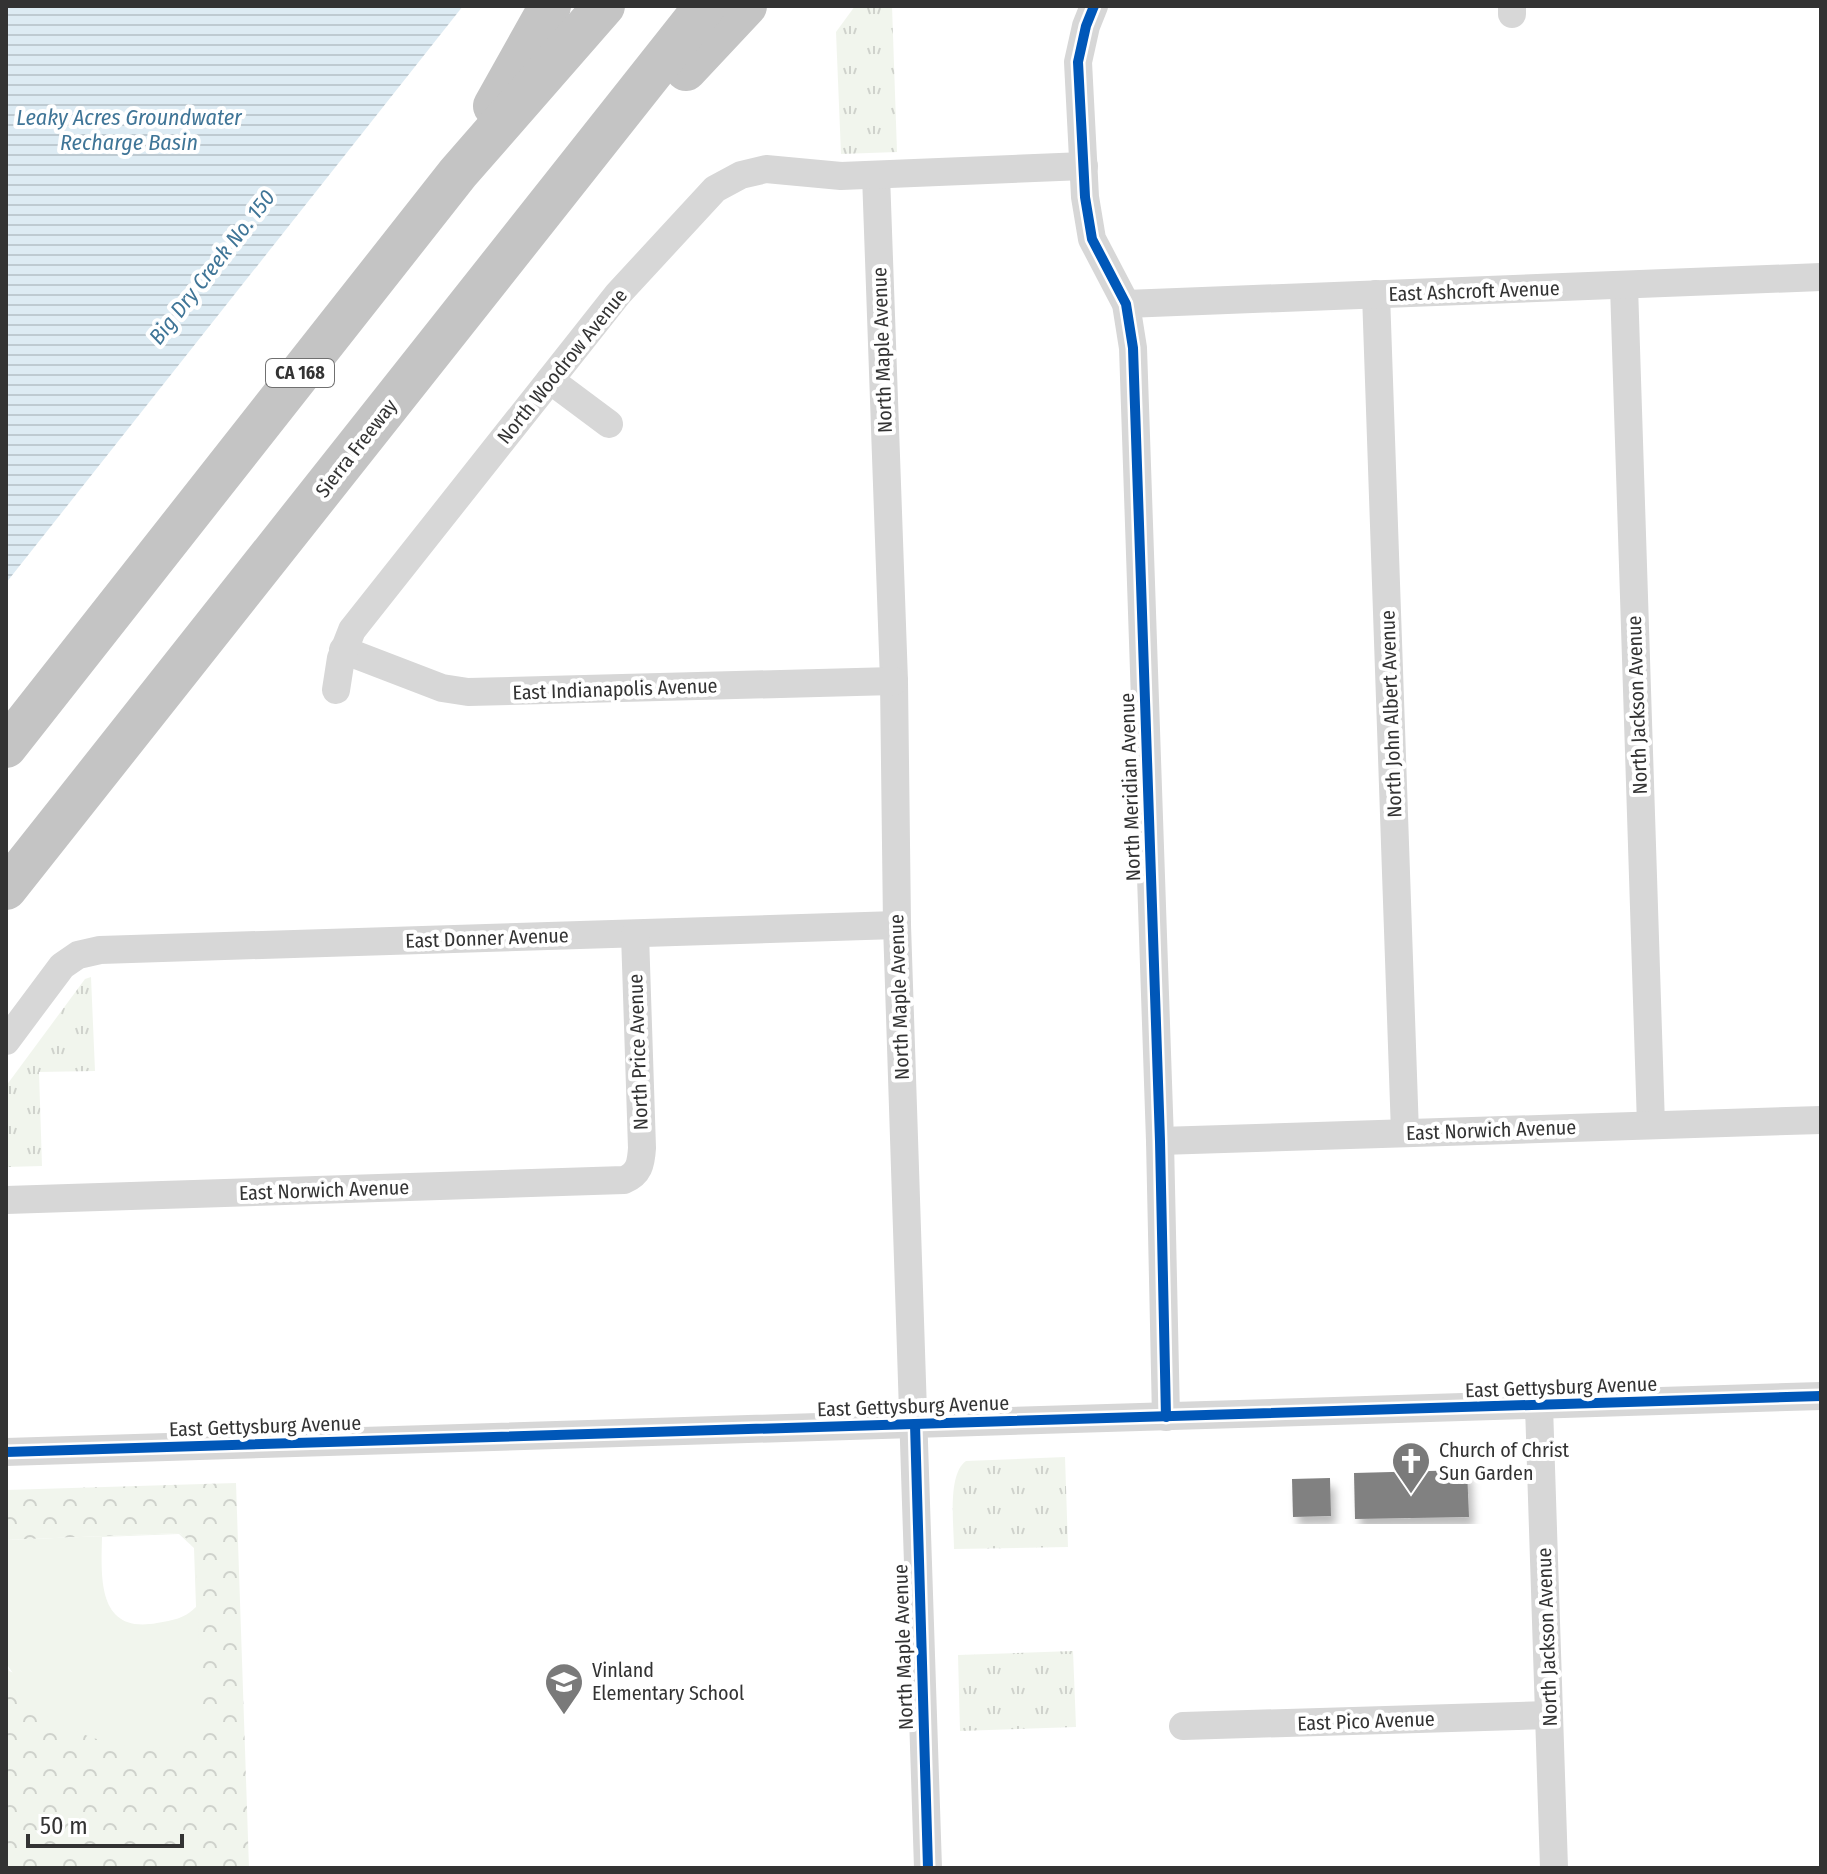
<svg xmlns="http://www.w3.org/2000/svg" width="1827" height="1874" viewBox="0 0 1827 1874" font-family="'Fira Sans Condensed',sans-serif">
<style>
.grass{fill:url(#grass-tufts)}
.forest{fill:url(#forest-crowns)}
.pitch{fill:#f1f5ed;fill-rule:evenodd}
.water{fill:url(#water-rules)}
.building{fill:#818181;filter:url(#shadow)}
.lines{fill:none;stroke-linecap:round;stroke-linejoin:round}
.minor{stroke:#d7d7d7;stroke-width:28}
.highway{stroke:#c4c4c4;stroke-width:42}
.cycleway-casing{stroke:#fff;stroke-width:15}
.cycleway{stroke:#0057b8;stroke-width:10}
.labels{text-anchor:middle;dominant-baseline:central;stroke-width:8;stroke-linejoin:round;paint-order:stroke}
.shield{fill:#fff;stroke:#707070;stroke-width:2}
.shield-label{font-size:18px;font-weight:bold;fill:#333}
.street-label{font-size:20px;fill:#333;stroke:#fff}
.poi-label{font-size:20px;fill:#333;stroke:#fff;text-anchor:start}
.water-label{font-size:22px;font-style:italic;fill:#3f7597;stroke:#fff}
</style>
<defs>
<pattern id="grass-tufts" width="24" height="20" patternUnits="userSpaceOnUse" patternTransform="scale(2)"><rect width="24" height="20" fill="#f1f5ed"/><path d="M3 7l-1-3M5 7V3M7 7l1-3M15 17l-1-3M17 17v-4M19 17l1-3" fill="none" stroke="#cfd2cc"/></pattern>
<pattern id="forest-crowns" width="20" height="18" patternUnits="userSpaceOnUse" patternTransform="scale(2)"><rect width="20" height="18" fill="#f1f5ed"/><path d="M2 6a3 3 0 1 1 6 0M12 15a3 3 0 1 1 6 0" fill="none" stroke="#cfd2cc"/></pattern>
<pattern id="water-rules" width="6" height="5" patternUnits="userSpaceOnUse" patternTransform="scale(2)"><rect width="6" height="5" fill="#ddebf3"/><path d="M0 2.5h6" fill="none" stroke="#becad1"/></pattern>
<filter id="shadow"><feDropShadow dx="5" dy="9" stdDeviation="4" flood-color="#0004"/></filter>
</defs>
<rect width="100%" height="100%" fill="#fff"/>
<!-- grass -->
<g class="grass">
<polygon points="855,6 892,6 897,152 841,154 836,32"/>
<polygon points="91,977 95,1071 39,1072 42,1166 6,1167 6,1086 85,979"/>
<path d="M1065,1457L1068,1547L954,1549C954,1526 947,1474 966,1461Z"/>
<polygon points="1073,1651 1076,1727 960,1731 958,1655"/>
</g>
<!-- forest -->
<polygon class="forest" points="236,1483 249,1868 6,1868 6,1663 9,1671 201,1746 195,1547 180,1533 6,1540 6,1490"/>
<!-- pitch -->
<path class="pitch" d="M180,1533L196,1547L202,1746L150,1748L122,1745L93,1738L65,1727L38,1710L6,1663V1540ZM179,1534L194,1548L196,1607C184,1619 173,1620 157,1623C98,1634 101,1580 102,1537Z"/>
<!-- water -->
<polygon class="water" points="6,6 463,6 6,583"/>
<!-- building -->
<g class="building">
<polygon points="1467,1470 1469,1517 1355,1519 1354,1473"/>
<polygon points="1330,1478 1331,1516 1293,1517 1292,1479"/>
</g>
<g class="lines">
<!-- minor -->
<g class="minor">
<polyline points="1094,6 1086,26 1078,62 1085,197 1092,239 1126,304 1133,348 1160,1141 1166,1417"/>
<polyline points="1512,6 1512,14"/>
<polyline points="876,175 894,681 897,925 928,1868"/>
<polyline points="1624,286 1651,1125"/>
<polyline points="1376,294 1405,1133"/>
<polyline points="1126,304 1821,277"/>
<polyline points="550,380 609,424"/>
<polyline points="343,650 442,688 468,692 894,681"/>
<polyline points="336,690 341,658 352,630 618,294 715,189 741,175 766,169 841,176 1084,166"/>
<polyline points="6,1041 62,966 78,955 100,950 897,925"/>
<polyline points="1160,1141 1821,1120"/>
<path d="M6,1200L624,1180C639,1174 641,1164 642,1148L635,934"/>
<polyline points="1539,1406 1554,1868"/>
<polyline points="6,1452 1821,1396"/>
<polyline points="1183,1726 1549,1715"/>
</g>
<!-- highway -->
<g class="highway">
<polyline points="686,70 746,6"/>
<polyline points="494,106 550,6"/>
<polyline points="6,747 458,173 604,6"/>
<polyline points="6,889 705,6"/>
</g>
<defs>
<g id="cycleway">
<polyline points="1094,6 1086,26 1078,62 1085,197 1092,239 1126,304 1133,348 1160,1141 1166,1417"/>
<polyline points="915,1424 928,1868"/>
<polyline points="6,1452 1821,1396"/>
</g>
</defs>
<!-- cycleway casing -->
<use href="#cycleway" class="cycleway-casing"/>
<!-- cycleway -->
<use href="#cycleway" class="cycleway"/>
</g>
<!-- icons -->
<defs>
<symbol id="church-pin" viewBox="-11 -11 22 30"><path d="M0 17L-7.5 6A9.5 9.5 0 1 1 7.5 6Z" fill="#7a7a7a" stroke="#fff"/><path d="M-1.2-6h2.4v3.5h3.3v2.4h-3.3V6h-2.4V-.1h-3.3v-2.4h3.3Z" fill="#fff"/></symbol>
<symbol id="school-pin" viewBox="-11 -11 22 30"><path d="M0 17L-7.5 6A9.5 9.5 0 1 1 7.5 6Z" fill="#7a7a7a" stroke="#fff"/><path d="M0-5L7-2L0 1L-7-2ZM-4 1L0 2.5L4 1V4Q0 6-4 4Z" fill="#fff"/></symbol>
</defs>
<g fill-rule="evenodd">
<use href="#church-pin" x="1389" y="1439" width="44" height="60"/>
<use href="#school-pin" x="542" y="1660" width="44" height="60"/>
</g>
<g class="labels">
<!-- shield labels -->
<rect class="shield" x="266" y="359" width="68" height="28" rx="6"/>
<g class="shield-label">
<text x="300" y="373">CA 168</text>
</g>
<!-- street labels -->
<g class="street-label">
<text transform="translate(1474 291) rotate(-2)">East Ashcroft Avenue</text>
<text transform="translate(882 350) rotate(-92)">North Maple Avenue</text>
<text transform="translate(562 366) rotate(-51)">North Woodrow Avenue</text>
<text transform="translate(356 448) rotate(-52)">Sierra Freeway</text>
<text transform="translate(615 689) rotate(-2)">East Indianapolis Avenue</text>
<text transform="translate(1637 705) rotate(-92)">North Jackson Avenue</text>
<text transform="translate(1391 714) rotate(-92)">North John Albert Avenue</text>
<text transform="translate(1130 787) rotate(-92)">North Meridian Avenue</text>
<text transform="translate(487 938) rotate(-2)">East Donner Avenue</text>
<text transform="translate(899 997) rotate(-92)">North Maple Avenue</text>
<text transform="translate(638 1052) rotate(-92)">North Price Avenue</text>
<text transform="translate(1491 1130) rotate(-2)">East Norwich Avenue</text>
<text transform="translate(324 1190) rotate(-2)">East Norwich Avenue</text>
<text transform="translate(1561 1387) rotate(-2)">East Gettysburg Avenue</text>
<text transform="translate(913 1406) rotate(-2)">East Gettysburg Avenue</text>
<text transform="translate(265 1426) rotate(-2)">East Gettysburg Avenue</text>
<text transform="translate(1547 1637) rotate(-92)">North Jackson Avenue</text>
<text transform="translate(903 1647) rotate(-92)">North Maple Avenue</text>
<text transform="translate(1366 1721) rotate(-2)">East Pico Avenue</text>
</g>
<!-- poi labels -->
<g class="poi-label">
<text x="1439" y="1450">Church of Christ<tspan x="1439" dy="23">Sun Garden</tspan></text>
<text x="592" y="1670">Vinland<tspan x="592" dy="23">Elementary School</tspan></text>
</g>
<!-- water labels -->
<g class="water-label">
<text x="129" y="117">Leaky Acres Groundwater<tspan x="129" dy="25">Recharge Basin</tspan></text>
<text transform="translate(212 267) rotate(-52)">Big Dry Creek No. 150</text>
</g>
</g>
<!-- border -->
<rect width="1827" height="1874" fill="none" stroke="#333333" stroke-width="16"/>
<!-- scale -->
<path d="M28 1834v12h154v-12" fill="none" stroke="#333333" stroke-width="4"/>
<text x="40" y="1834" font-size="24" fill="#333333" stroke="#ffffff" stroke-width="6" paint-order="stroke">50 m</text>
</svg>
